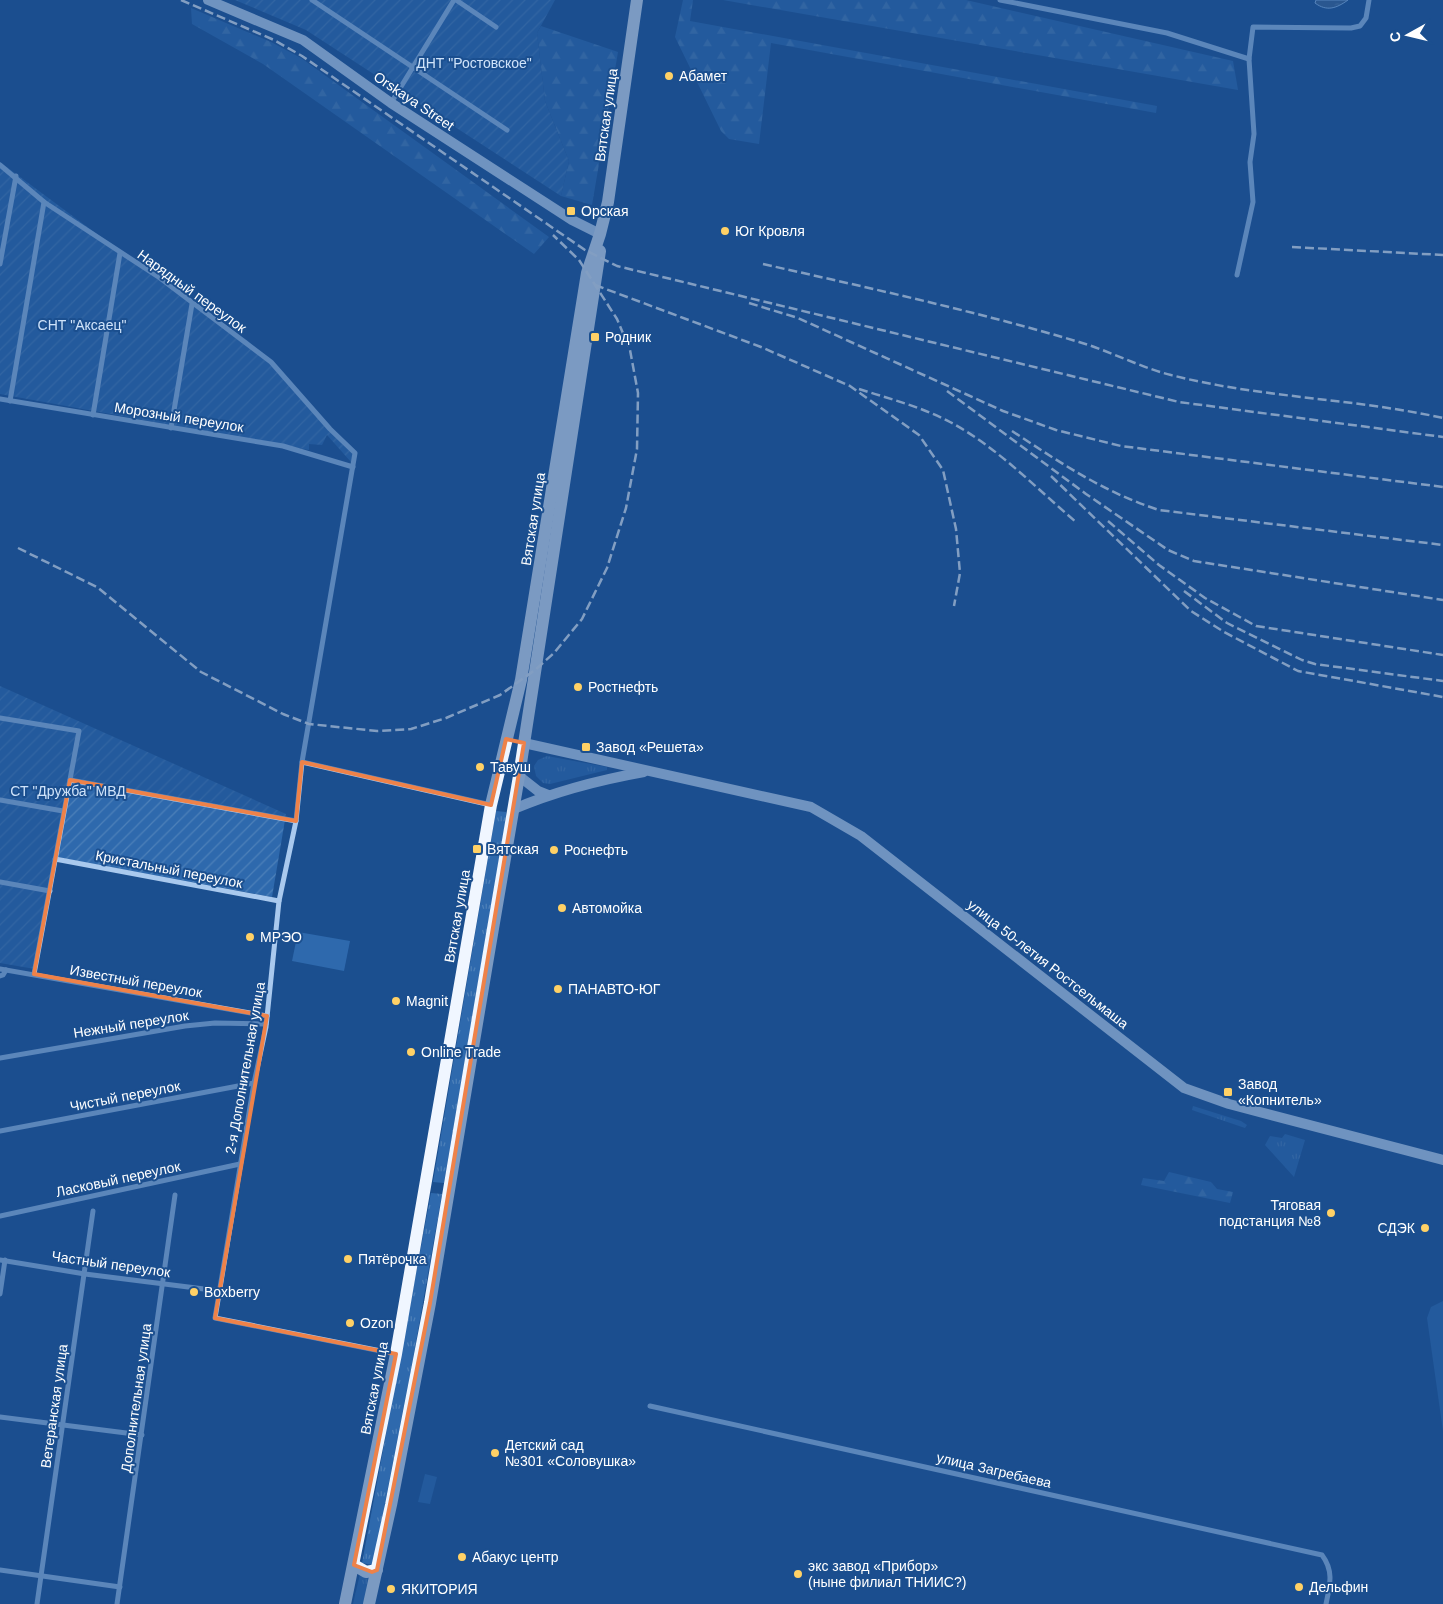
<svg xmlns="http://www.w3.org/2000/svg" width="1443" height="1604" viewBox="0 0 1443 1604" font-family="Arial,sans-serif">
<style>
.grass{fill:url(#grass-tufts)}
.forest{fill:url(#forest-firs)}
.park{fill:#2e69ad}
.garden{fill:url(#garden-furrows)}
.water{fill:url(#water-ripples);stroke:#9cc4f0}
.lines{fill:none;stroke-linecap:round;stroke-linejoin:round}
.street{stroke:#a9c9ee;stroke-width:5}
.secondary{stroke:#d6e6fa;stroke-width:10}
.primary{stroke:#f0f6ff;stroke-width:12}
.rail{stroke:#fff;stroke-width:2.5;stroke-dasharray:9 4;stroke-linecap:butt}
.marked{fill:none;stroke:#ee8249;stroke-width:4;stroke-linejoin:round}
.poi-dot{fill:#ffd166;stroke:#1b4f8f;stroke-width:2}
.labels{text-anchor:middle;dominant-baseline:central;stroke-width:4;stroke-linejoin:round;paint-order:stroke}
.park-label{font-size:14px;fill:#cfe3fa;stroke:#1b4f8f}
.poi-label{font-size:14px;fill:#fff;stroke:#1b4f8f;text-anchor:start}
.street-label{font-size:14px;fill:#fff;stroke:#1b4f8f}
</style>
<defs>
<pattern id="grass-tufts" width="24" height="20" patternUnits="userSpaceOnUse" patternTransform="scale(1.25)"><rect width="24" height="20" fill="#2e69ad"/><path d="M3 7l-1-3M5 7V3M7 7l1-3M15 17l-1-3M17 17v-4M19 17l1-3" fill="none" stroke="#4d80b9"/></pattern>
<pattern id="forest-firs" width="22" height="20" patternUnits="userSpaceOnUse" patternTransform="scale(1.25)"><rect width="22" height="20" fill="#2e69ad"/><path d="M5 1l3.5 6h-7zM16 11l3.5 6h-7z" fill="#4d80b9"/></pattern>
<pattern id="garden-furrows" width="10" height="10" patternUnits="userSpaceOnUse" patternTransform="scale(1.25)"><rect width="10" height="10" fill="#2e69ad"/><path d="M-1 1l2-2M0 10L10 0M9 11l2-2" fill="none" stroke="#4d80b9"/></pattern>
<pattern id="water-ripples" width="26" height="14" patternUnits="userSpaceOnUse" patternTransform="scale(1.25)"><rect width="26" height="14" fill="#3c6290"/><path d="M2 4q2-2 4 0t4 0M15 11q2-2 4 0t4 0" fill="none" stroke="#597aa1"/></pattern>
</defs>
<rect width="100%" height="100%" fill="#1b4f8f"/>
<!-- grass -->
<g class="grass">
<polygon points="547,756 607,767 607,770 550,784 543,783 536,776 534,766 538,760"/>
<polygon points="496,811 506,812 506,818 444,1183 433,1182"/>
<polygon points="1193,1106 1241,1121 1247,1125 1245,1128 1192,1110"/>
<polygon points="1285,1134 1305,1140 1294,1177 1265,1145 1270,1136 1282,1138"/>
<polygon points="431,1193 442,1194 413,1359 373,1565 362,1563"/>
<polygon points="360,1574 372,1576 365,1604 353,1604"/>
</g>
<!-- forest -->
<g class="forest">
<polygon points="683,0 693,0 690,21 1157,106 1156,113 771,43 759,144 729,139 721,131 675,37"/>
<polygon points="723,0 966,0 1233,61 1238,90"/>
<polygon points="191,8 271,42 301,58 549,237 534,254 263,64 192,24"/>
<polygon points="541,26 618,52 592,205 561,196 569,161 545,101 537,33"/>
<polygon points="1169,1172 1211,1182 1217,1189 1233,1192 1230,1203 1141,1185 1143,1178 1164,1181"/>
</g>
<!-- park -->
<g class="park">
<polygon points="298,932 350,941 344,971 292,961"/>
<polygon points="1443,1301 1443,1431 1427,1318 1431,1307"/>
<polygon points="425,1474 437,1477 430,1504 418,1502"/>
</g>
<!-- garden -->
<g class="garden">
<polygon points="235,0 555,0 537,33 545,101 569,161 561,196 306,30"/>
<polygon points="0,162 121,252 248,341 353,454 351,462 327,435 322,445 309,444 309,450 0,394"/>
<polygon points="0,686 286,814 272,897 55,857 35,969 0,963"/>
</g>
<!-- water -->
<path class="water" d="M1316,0H1348C1337,8 1327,12 1315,3Z"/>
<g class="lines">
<!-- street -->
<g class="street">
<polyline points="312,0 507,130"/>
<polyline points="456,0 496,27"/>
<polyline points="1000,0 1167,33 1249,59"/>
<polyline points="391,103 454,0"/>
<polyline points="0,165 44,202 160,278 271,362 330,429 355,453 302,762 296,821 279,901 266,1027 254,1083 215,1318 396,1354"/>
<polyline points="0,264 16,176"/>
<polyline points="1237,275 1253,202 1250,162 1254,134 1249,59 1253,27 1351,28 1360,26 1366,18 1369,0"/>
<polyline points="0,399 283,446 353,467"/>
<polyline points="10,401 44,202"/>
<polyline points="93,415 120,253"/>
<polyline points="171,428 192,304"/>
<polyline points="0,718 79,731 34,974"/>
<polyline points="302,762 491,805"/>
<polyline points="70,780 296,821"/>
<polyline points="0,800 63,811"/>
<polyline points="55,859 279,901"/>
<polyline points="0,882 50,891"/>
<polyline points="0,969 267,1016"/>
<polyline points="0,976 3,975 6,970"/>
<polyline points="0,1058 185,1026 215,1023 266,1024"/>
<polyline points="0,1131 254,1083"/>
<polyline points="0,1216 240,1164"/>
<polyline points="0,1260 85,1274 220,1291"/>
<polyline points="0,1294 5,1260"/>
<path d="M650,1406L1322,1555C1334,1571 1330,1585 1326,1604"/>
<polyline points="0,1417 142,1435"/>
<polyline points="0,1570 120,1587"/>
<polyline points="37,1604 93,1211"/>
<polyline points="117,1604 175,1195"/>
</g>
<!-- secondary -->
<g class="secondary">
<polyline points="208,0 303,40 391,103 572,220 600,234"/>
<polyline points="524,743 811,807 861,836 1184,1088 1229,1104 1443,1160"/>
<polyline points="519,776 538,791 548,795"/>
<path d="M514,809C556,791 599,780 644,772"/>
</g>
<!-- primary -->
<g class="primary">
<polyline points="354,1565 366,1572 377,1570"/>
<polyline points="345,1604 396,1354 491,805 521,680 587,273 600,234 608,202 637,0"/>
<polyline points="369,1604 391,1505 430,1303 489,952 519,776 600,251"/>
</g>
<!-- rail -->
<g class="rail">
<polyline points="181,0 274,40 302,56 585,250 617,266 1179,402 1443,437"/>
<polyline points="1292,247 1443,255"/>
<path d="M763,264C869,288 975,311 1079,342C1110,351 1139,367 1171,375C1260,398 1353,398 1443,418"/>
<polyline points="595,285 761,347 850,386 919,435 943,470 956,529 960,573 954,606"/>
<polyline points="749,303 798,318 1003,411 1056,430 1121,446 1443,487"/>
<path d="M859,389C890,399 922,407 950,422C997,447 1036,488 1076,522"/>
<polyline points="947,391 1086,494 1168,550 1194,561 1443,600"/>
<path d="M1012,431C1061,463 1103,492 1159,510L1443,545"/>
<polyline points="1051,476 1191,611 1224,632 1298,671 1443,697"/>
<polyline points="1108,521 1159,565 1205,598 1256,626 1443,655"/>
<polyline points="18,548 97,587 201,672 283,714 309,724 377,731 411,729 446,718 500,695 535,670 554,653 582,619 607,568 626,508 637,449 638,393 630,350 617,319 579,260 553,235"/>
<polyline points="1184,591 1227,623 1302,660 1315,664 1443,681"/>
</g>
</g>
<!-- marked area -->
<path d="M0 0H1443V1604H0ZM506,739L524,743L430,1303L377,1570L372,1572L354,1565L396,1354L215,1318L267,1016L34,974L70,780L296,821L302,762L491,805Z" fill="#1b4f8f" fill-opacity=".55" fill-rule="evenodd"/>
<path class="marked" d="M506,739L524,743L430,1303L377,1570L372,1572L354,1565L396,1354L215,1318L267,1016L34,974L70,780L296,821L302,762L491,805Z"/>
<!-- markers -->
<g class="poi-dot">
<circle cx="669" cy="76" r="5"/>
<rect x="566" y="206" width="10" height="10" rx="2.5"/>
<circle cx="725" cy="231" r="5"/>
<rect x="590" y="332" width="10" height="10" rx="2.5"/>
<circle cx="578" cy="687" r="5"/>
<rect x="581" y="742" width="10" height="10" rx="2.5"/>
<circle cx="480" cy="767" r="5"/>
<rect x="472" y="844" width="10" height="10" rx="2.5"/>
<circle cx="554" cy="850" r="5"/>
<circle cx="562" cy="908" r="5"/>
<circle cx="250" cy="937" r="5"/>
<circle cx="558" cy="989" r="5"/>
<circle cx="396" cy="1001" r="5"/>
<circle cx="411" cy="1052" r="5"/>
<rect x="1223" y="1087" width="10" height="10" rx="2.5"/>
<circle cx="1331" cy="1213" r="5"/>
<circle cx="1425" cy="1228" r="5"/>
<circle cx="348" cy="1259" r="5"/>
<circle cx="194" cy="1292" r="5"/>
<circle cx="350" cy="1323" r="5"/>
<circle cx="495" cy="1453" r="5"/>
<circle cx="462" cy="1557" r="5"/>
<circle cx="798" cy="1574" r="5"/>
<circle cx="1299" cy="1587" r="5"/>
<circle cx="391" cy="1589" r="5"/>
</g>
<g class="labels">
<!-- park labels -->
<g class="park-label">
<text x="474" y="63">ДНТ "Ростовское"</text>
<text x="82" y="325">СНТ "Аксаец"</text>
<text x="68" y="791">СТ "Дружба" МВД</text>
</g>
<!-- poi labels -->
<g class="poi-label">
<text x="679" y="76">Абамет</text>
<text x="581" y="211">Орская</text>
<text x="735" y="231">Юг Кровля</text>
<text x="605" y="337">Родник</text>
<text x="588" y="687">Ростнефть</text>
<text x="596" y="747">Завод «Решета»</text>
<text x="490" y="767">Тавуш</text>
<text x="487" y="849">Вятская</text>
<text x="564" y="850">Роснефть</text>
<text x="572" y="908">Автомойка</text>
<text x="260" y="937">МРЭО</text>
<text x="568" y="989">ПАНАВТО-ЮГ</text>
<text x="406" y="1001">Magnit</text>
<text x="421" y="1052">Online Trade</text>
<text x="1238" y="1084">Завод<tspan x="1238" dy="16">«Копнитель»</tspan></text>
<text x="1321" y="1205" text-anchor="end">Тяговая<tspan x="1321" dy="16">подстанция №8</tspan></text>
<text x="1415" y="1228" text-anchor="end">СДЭК</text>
<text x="358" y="1259">Пятёрочка</text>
<text x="204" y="1292">Boxberry</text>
<text x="360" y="1323">Ozon</text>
<text x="505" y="1445">Детский сад<tspan x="505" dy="16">№301 «Соловушка»</tspan></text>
<text x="472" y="1557">Абакус центр</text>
<text x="808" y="1566">экс завод «Прибор»<tspan x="808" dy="16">(ныне филиал ТНИИС?)</tspan></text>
<text x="1309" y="1587">Дельфин</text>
<text x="401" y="1589">ЯКИТОРИЯ</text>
</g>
<!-- street labels -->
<g class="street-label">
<text transform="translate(414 101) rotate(34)">Orskaya Street</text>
<text transform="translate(606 115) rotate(-82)">Вятская улица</text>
<text transform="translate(192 291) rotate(36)">Нарядный переулок</text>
<text transform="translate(179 417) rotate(9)">Морозный переулок</text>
<text transform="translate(533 519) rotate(-81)">Вятская улица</text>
<text transform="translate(169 869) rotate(11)">Кристальный переулок</text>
<text transform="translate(457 916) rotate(-80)">Вятская улица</text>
<text transform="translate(1048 964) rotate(38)">улица 50-летия Ростсельмаша</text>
<text transform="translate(136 981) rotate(10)">Известный переулок</text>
<text transform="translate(131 1024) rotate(-9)">Нежный переулок</text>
<text transform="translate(245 1068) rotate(-80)">2-я Дополнительная улица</text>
<text transform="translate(125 1096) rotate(-11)">Чистый переулок</text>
<text transform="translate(118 1179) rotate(-12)">Ласковый переулок</text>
<text transform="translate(111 1264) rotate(8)">Частный переулок</text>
<text transform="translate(374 1388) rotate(-79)">Вятская улица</text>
<text transform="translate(136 1398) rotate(-82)">Дополнительная улица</text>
<text transform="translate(54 1406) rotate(-82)">Ветеранская улица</text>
<text transform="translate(994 1470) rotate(13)">улица Загребаева</text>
</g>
</g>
<!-- north arrow -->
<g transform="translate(1408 35) rotate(262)" stroke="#1b4f8f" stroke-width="4" paint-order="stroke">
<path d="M0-4L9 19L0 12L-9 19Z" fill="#ffffff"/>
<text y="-8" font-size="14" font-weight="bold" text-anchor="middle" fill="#ffffff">С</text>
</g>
</svg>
